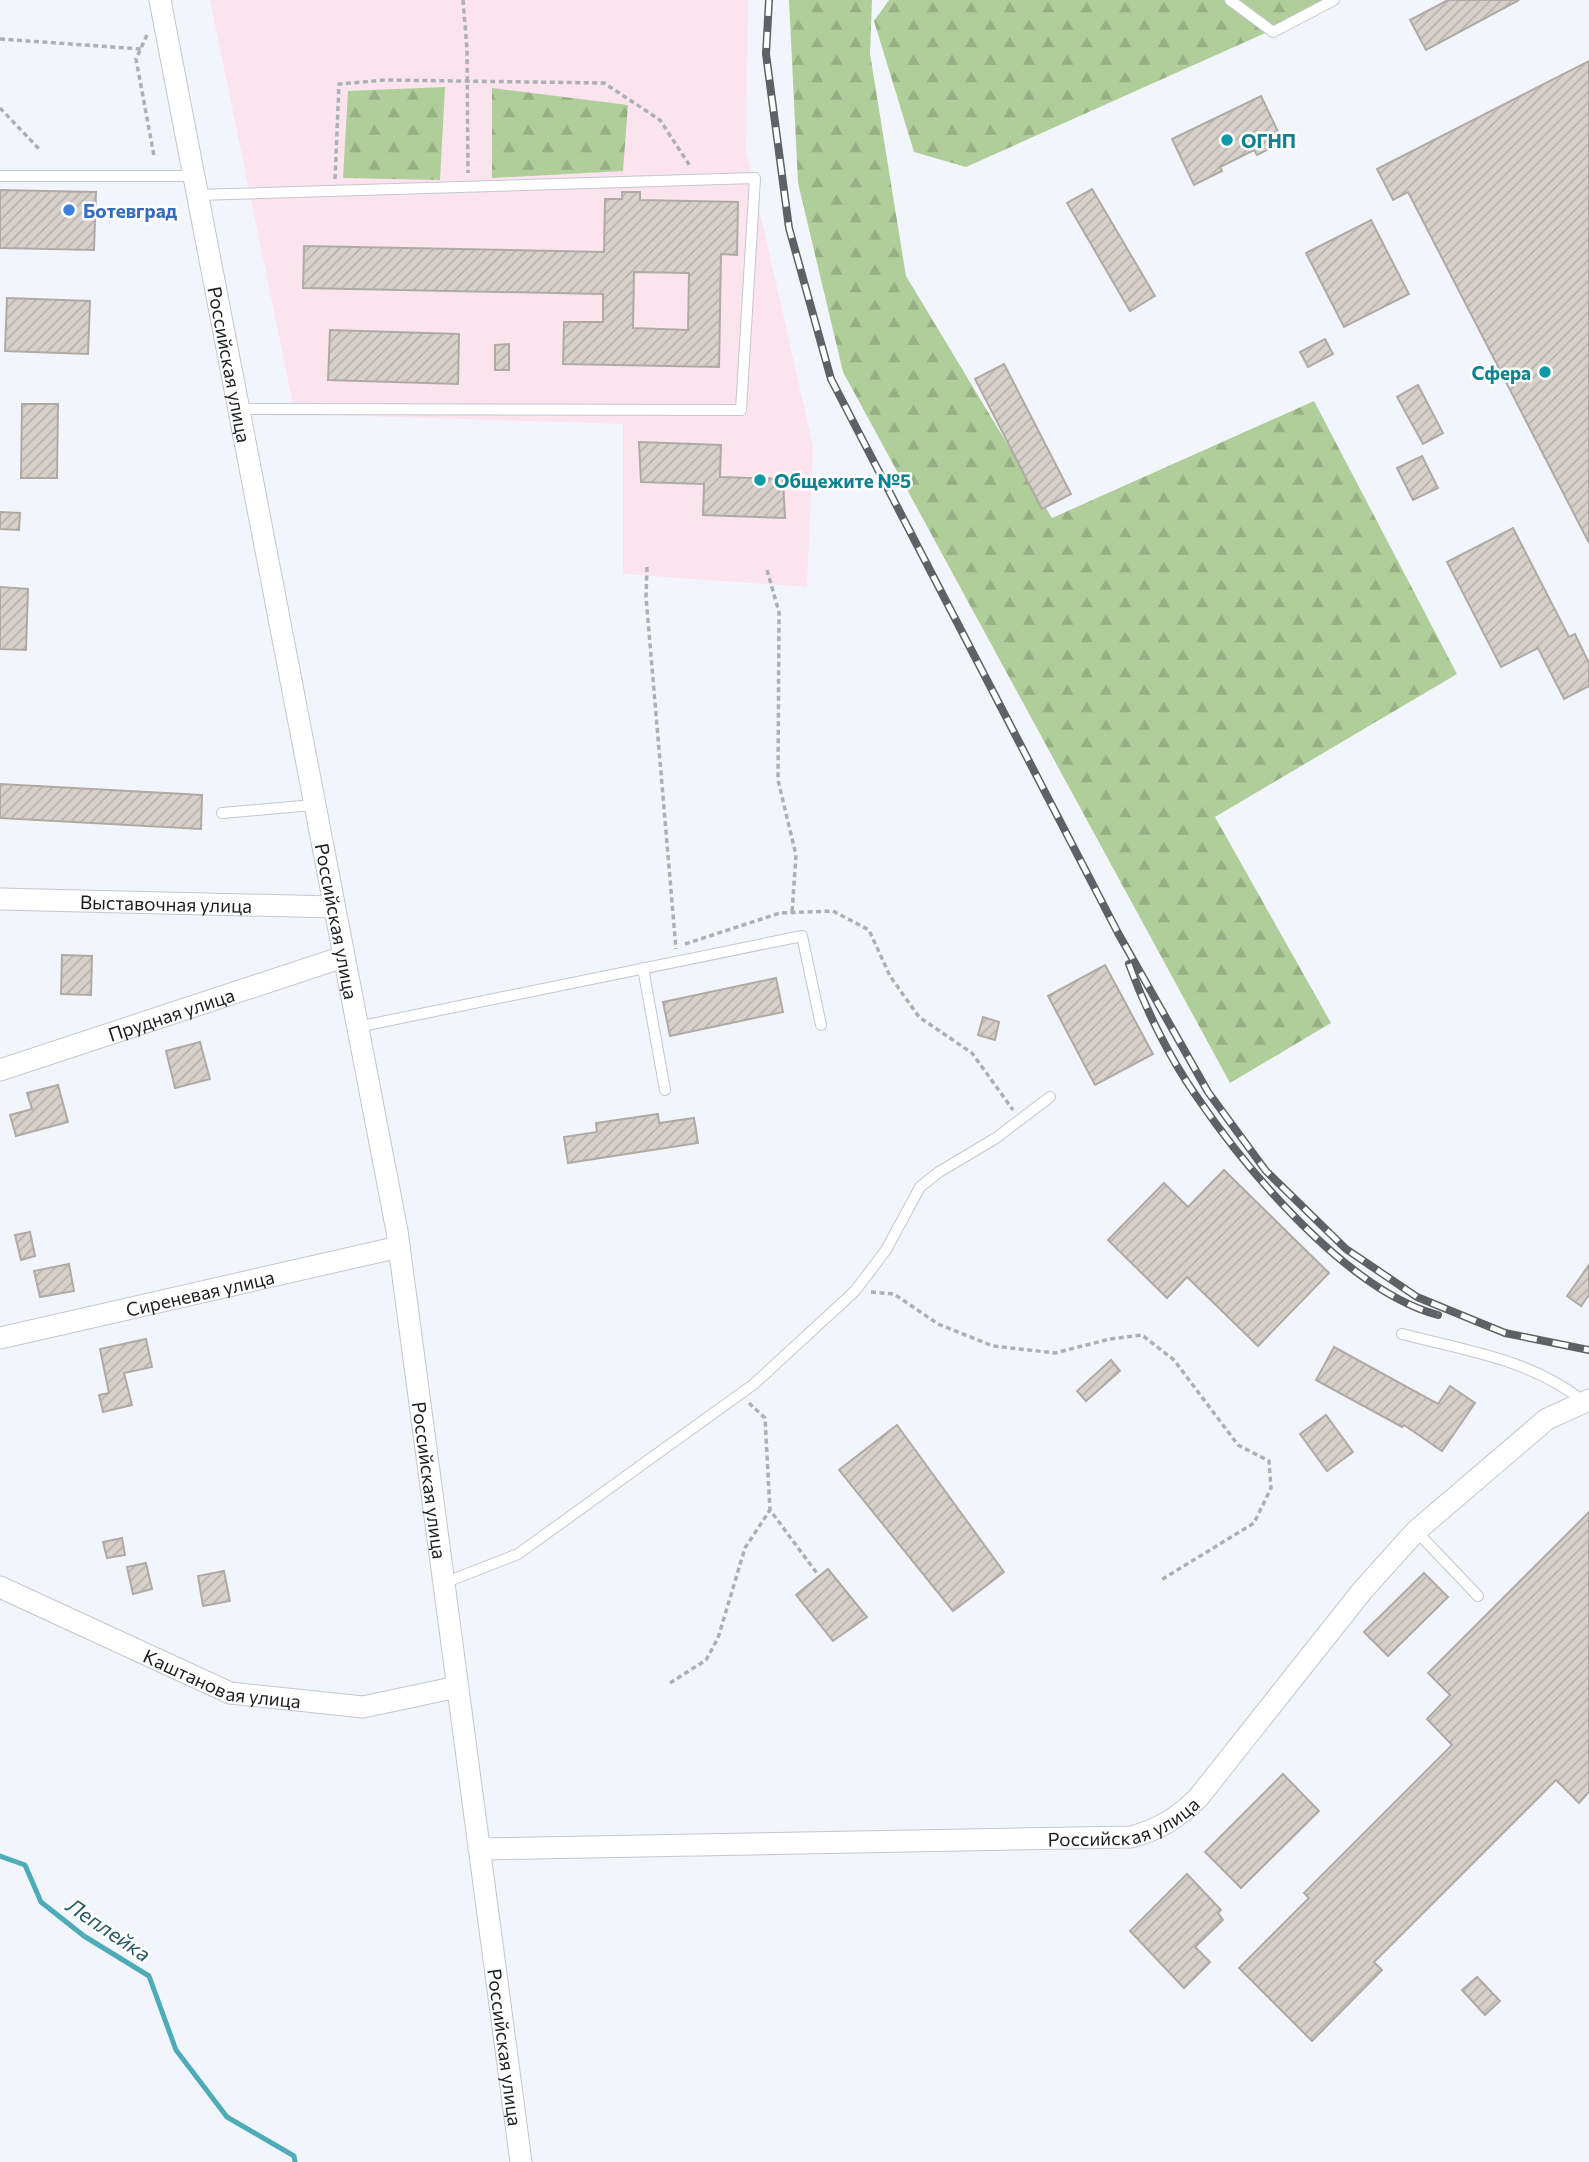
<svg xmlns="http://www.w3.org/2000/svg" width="1589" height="2162" viewBox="0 0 1589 2162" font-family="Commissioner,sans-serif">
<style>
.education{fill:#fce4ef}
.forest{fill:url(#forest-firs)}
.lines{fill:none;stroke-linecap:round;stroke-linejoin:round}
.stream{stroke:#4eacb8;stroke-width:5}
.building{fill:url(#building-hatch);stroke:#b0aaa5;stroke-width:2;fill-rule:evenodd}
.lane-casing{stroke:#c3c7ce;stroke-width:12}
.street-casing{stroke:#c3c7ce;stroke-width:23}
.path{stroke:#acb0b4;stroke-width:3.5;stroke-dasharray:5 3.5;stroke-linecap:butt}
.lane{stroke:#fff;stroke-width:10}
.street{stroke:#fff;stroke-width:21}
.rail-casing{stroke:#5f6164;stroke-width:8}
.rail{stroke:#fff;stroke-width:5;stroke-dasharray:16;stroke-linecap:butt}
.culture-dot{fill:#0f9aa8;stroke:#fff;stroke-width:2.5}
.shop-dot{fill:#3f7fe0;stroke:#fff;stroke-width:2.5}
.labels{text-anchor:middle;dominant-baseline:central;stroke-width:5;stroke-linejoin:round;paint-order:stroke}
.culture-label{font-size:19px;font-weight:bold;fill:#0d838f;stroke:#fff;text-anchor:start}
.shop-label{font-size:19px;font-weight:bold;fill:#366cbe;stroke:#fff;text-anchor:start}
.street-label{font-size:19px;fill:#1d1e20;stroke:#fff}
.water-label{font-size:21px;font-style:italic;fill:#225b61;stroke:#fff}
</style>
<defs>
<pattern id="forest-firs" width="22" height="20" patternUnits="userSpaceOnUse" patternTransform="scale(1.75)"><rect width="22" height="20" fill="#afce9a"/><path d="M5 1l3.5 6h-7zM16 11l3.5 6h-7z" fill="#96b084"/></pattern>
<pattern id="building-hatch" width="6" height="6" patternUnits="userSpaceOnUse" patternTransform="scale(1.75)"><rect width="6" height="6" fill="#d7d0cb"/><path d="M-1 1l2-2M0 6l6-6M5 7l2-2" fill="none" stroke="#b8b2ae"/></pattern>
</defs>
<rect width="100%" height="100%" fill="#f2f6fc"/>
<!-- education -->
<polygon class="education" points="210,0 748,0 746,151 813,446 807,587 623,574 623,424 295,414"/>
<!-- forest -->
<g class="forest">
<polygon points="789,0 872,0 870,54 906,276 1052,518 1314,401 1457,674 1215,817 1331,1023 1230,1083 843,372 798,183"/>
<polygon points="889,0 1339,0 966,167 914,152 874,21"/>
<polygon points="445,87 440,180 343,178 348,91"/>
<polygon points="492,88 628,105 623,171 492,178"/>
</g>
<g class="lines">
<!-- stream -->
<polyline class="stream" points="0,1856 25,1865 41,1902 84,1936 149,1976 176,2050 227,2117 294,2156 295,2162"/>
</g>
<!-- building -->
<g class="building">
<polygon points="1448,0 1519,0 1426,50 1410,20"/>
<polygon points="1589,61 1589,543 1408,192 1393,200 1377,169"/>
<polygon points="1261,96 1283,142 1257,155 1254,150 1220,167 1222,171 1194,185 1172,139"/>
<polygon points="1092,189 1155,296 1130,311 1067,203"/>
<polygon points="0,190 96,192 94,250 0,248"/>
<path d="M622,192H640V200L738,202L737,255L721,254L719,367L563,364L564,322H603V294L303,288L304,246L604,252L605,199H622ZM634,272L689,273L688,330L633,328Z"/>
<polygon points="1371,220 1409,294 1344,327 1306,253"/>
<polygon points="7,298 90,301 88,354 5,351"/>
<polygon points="330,330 459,334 458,384 328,380"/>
<polygon points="1325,339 1333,354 1308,367 1300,352"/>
<polygon points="509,344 509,370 495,370 495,345"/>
<polygon points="1004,364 1071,494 1042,509 975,379"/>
<polygon points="1418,385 1443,433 1423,444 1397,397"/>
<polygon points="22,404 58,404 57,478 21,478"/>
<polygon points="639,442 721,445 720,477 783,479 785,518 703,515 704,484 641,482"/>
<polygon points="1422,456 1438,488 1413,500 1397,468"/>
<polygon points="0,512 20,513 19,530 0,529"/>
<polygon points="1513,528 1569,637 1575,634 1589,663 1589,686 1564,699 1538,648 1501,667 1447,562"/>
<polygon points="0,587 28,589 26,650 0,649"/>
<polygon points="0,784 202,795 201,829 0,818"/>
<polygon points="62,955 92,956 91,995 61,994"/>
<polygon points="1105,965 1153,1054 1095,1085 1048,996"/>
<polygon points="776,978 783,1012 670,1036 663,1002"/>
<polygon points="983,1017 999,1022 995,1040 978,1035"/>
<polygon points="200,1042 210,1079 175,1088 166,1051"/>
<polygon points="58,1085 68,1122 16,1136 10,1115 32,1109 27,1093"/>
<polygon points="658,1114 659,1123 694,1118 698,1143 568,1163 564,1137 597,1132 596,1123"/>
<polygon points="1224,1170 1329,1273 1258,1346 1187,1277 1167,1298 1108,1240 1164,1183 1188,1207"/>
<polygon points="30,1232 35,1256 21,1260 15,1235"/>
<polygon points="69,1264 74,1291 40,1297 34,1271"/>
<polygon points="1589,1265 1589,1295 1581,1306 1567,1296"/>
<polygon points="146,1339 152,1367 124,1373 132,1405 103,1412 99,1395 109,1393 100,1349"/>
<polygon points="1334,1347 1438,1404 1450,1386 1475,1403 1442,1451 1404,1425 1402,1427 1316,1380"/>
<polygon points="1111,1360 1120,1371 1086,1401 1077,1391"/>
<polygon points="1326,1415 1353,1452 1327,1471 1300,1434"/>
<polygon points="897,1425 1004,1572 953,1611 839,1470"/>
<polygon points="1589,1512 1589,1792 1579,1803 1556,1780 1374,1962 1382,1970 1312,2041 1239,1968 1309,1898 1304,1893 1452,1745 1427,1719 1450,1695 1428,1673"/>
<polygon points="122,1538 125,1555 107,1558 103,1542"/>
<polygon points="146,1563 152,1589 133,1594 127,1567"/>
<polygon points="828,1569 867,1617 833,1641 796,1595"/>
<polygon points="224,1571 230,1601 203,1606 198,1576"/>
<polygon points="1424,1573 1448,1597 1388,1656 1364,1632"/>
<polygon points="1283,1774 1319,1811 1241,1888 1205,1852"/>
<polygon points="1187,1874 1221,1910 1218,1913 1223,1920 1195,1947 1210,1962 1184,1988 1130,1931"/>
<polygon points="1477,1977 1500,2001 1485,2015 1462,1990"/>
</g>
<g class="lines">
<defs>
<g id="lane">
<polyline points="1230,0 1273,32 1334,0"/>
<polyline points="0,176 193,176"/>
<polyline points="197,195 755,178 741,410 238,409"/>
<polyline points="222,813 313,805"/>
<polyline points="643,968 665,1090"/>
<polyline points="357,1027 802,936 821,1025"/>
<path d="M1402,1334C1467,1351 1530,1359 1583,1401"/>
<polyline points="1416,1531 1478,1596"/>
<polyline points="444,1583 518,1554 754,1384 855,1291 886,1250 920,1187 939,1172 996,1138 1050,1097"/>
</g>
<g id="street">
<path id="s1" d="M160,0L397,1231L521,2162"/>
<path id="s2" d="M0,899L333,907"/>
<path id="s3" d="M0,1070L343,957"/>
<path id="s4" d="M0,1338L399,1247"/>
<path id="s5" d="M0,1587L230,1693L363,1707L457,1687"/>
<path id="s6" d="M479,1849L1131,1837C1160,1829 1176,1819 1198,1798L1362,1591L1416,1531L1547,1419L1589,1400"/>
</g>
</defs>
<!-- lane casing -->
<use href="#lane" class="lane-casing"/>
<!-- street casing -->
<use href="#street" class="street-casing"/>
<!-- path -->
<g class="path">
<polyline points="463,0 467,49 468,173"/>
<polyline points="147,35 136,59 154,156"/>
<polyline points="0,39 141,49"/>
<polyline points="0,108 41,151"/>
<polyline points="335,179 339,84 386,80 604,83 660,120 690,166"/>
<polyline points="647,567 646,597 676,949"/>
<polyline points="767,570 779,612 778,780 796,855 792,913"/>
<polyline points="685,944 780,913 833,911 869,930 890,976 919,1017 972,1053 1013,1110"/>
<polyline points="871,1292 894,1294 938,1324 993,1346 1055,1353 1110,1339 1142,1335 1174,1360 1238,1445 1269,1461 1271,1488 1254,1523 1161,1580"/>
<polyline points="749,1403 765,1418 770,1510 819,1576"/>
<polyline points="670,1683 706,1660 718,1638 745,1548 770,1510"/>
</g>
<!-- lane -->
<use href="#lane" class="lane"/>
<!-- street -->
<use href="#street" class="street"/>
<defs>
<g id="rail">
<polyline points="769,0 766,54 789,228 831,379 1118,933 1208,1092 1266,1171 1346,1249 1417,1297 1505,1333 1589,1350"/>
<path d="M1129,964C1145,1008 1170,1059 1197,1097C1248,1172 1348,1291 1438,1315"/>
</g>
</defs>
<!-- rail casing -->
<use href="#rail" class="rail-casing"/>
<!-- rail -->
<use href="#rail" class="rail"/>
</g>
<!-- markers -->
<g class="culture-dot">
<circle cx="1227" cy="140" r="7"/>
<circle cx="1545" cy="372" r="7"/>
<circle cx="760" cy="480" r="7"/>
</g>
<circle class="shop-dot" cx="69" cy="210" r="7"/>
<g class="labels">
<!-- culture labels -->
<g class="culture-label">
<text x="1241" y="140">ОГНП</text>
<text x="1531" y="372" text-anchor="end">Сфера</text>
<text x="774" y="480">Общежите №5</text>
</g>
<!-- shop labels -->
<g class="shop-label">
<text x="83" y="210">Ботевград</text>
</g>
<!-- street labels -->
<g class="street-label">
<text stroke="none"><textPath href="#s1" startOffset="371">Российская улица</textPath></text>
<text stroke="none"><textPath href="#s2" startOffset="166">Выставочная улица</textPath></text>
<text stroke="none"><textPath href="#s1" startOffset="938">Российская улица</textPath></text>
<text stroke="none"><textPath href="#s3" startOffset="180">Прудная улица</textPath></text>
<text stroke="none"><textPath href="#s4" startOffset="205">Сиреневая улица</textPath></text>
<text stroke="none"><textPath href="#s1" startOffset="1505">Российская улица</textPath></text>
<text stroke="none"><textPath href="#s5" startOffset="242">Каштановая улица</textPath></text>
<text stroke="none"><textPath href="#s6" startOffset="648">Российская улица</textPath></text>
<text stroke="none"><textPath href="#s1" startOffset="2077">Российская улица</textPath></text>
</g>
<!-- water labels -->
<g class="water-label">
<text transform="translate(109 1929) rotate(34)">Леплейка</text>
</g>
</g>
</svg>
